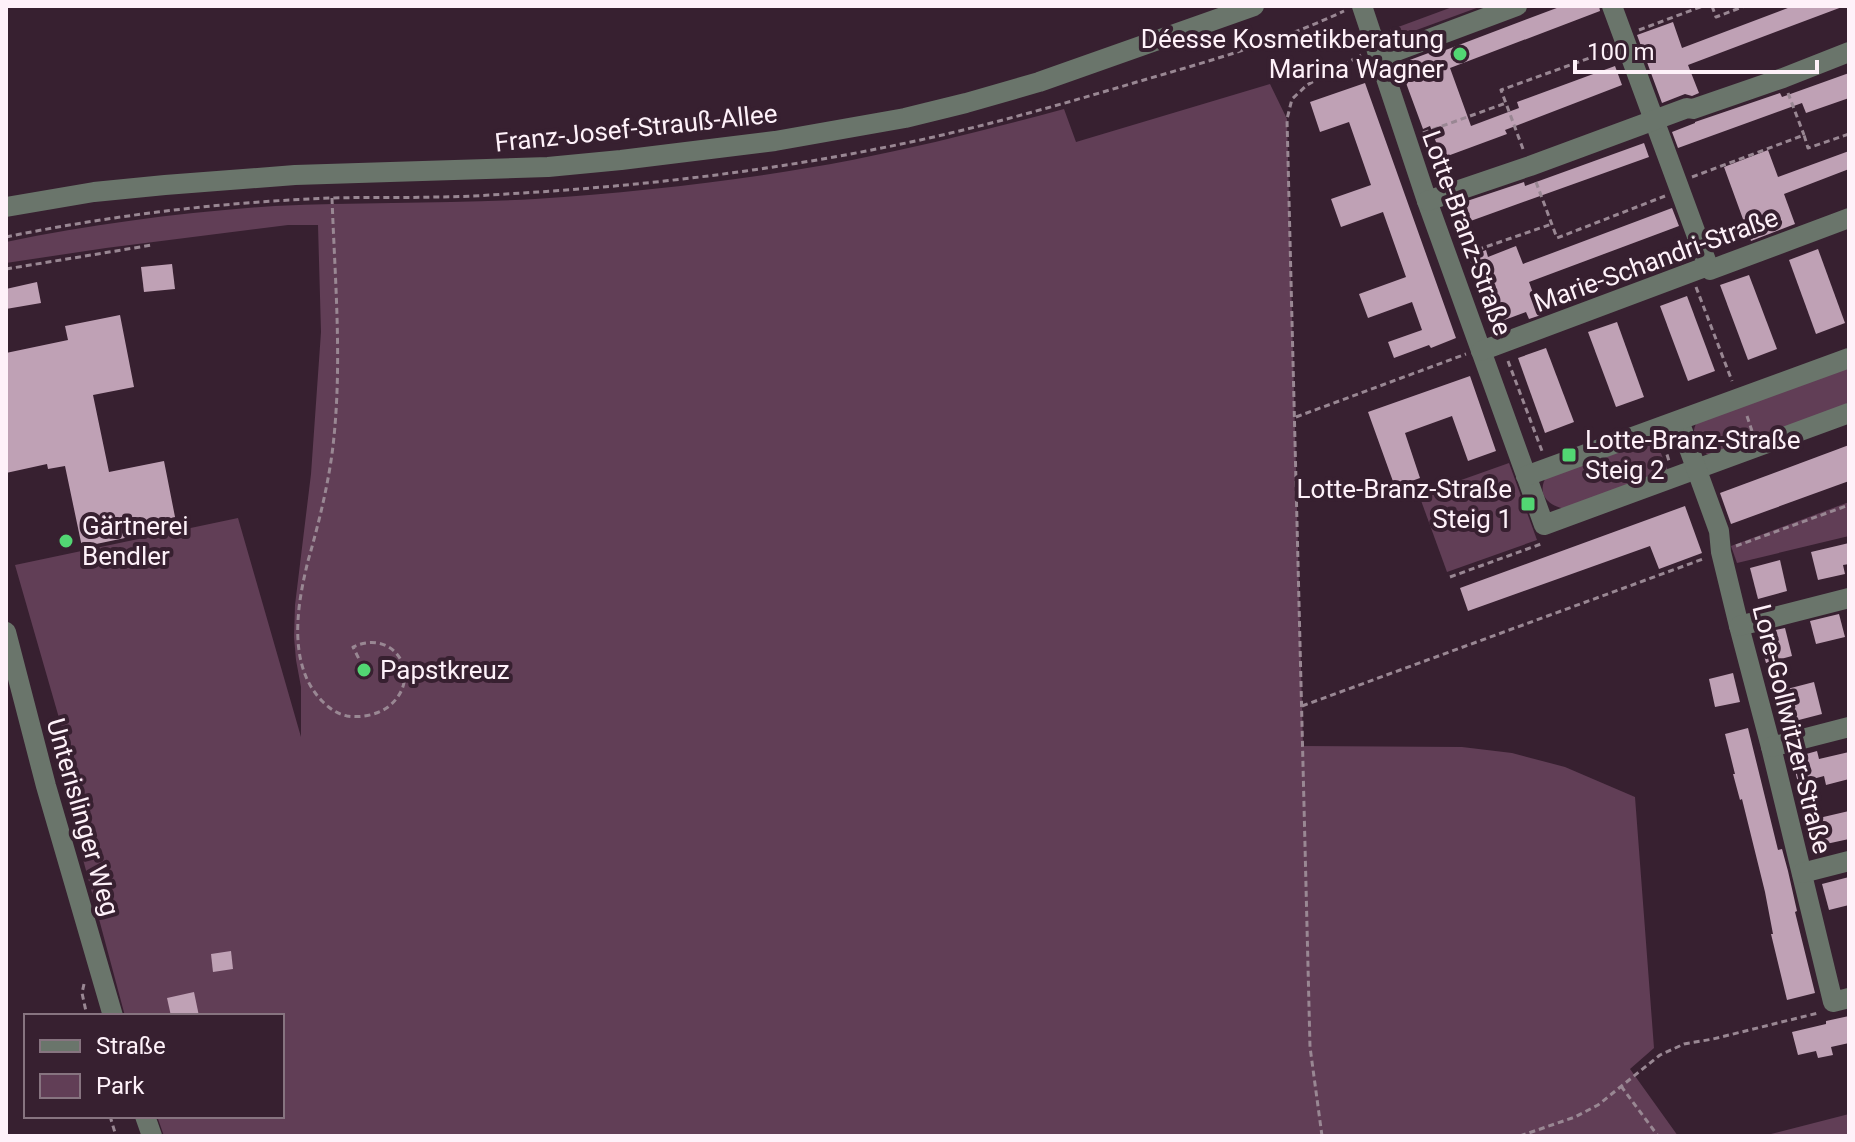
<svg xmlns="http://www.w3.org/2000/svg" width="1855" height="1142" viewBox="0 0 1855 1142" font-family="Roboto,sans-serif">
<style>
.green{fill:#613e56}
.building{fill:#bfa1b5}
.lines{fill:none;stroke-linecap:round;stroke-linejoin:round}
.path{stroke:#998793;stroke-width:3;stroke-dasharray:6 4;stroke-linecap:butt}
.minor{stroke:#6a756b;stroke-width:20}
.poi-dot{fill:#52d673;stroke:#372030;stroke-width:3}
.labels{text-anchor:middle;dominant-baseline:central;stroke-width:8;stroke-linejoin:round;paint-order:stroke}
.poi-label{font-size:26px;fill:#fef1f9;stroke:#372030;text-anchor:start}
.street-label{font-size:26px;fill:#fef1f9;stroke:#372030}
</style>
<rect width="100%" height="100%" fill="#372030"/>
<!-- green -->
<g class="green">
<polygon points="1455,6 1482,6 1392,39 1390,30"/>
<path d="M1270,84L1287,119L1303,746L1462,747L1512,753L1565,767L1635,797L1654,1048L1630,1069L1678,1136H164L157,1116H282V1016H125L62,781L76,777L15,565L238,518L301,737V687L296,660L294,637L295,605L311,474L321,332L318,225H288L106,248L6,263V242C94,224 185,212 275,206C362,202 448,204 535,199C641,192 748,180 852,160C923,146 994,128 1064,109L1076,142Z"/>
<path d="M1849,364V406L1710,455C1697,451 1689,435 1697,422Z"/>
<path d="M1654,436L1669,473L1565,509C1550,506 1537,496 1545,479Z"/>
<polygon points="1509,463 1537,540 1447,572 1419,495"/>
<polygon points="1849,502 1849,536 1737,563 1731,546"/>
<polygon points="1849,1114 1849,1136 1763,1136"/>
</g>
<!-- building -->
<g class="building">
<polygon points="1562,6 1599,6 1600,11 1450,68 1471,126 1519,108 1517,102 1615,66 1622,85 1505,130 1507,134 1442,158 1430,126 1423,129 1399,64 1442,48 1443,51"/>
<polygon points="1793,6 1842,7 1688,65 1699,93 1692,96 1685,94 1662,103 1637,35 1673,22 1682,48"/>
<polygon points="1849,73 1849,98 1806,113 1802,103 1678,148 1672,132 1695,123 1695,122 1780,93 1782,97"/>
<polygon points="1365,83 1456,338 1431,348 1429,345 1394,358 1388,342 1422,330 1412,302 1368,318 1359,294 1406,277 1383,212 1341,227 1331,199 1371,185 1349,122 1320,132 1310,102"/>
<polygon points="1644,143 1649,157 1465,223 1458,204 1524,182 1525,186"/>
<polygon points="1768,150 1778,177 1849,151 1849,169 1784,194 1795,224 1751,241 1724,167"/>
<polygon points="1672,208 1679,226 1529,282 1541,315 1529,319 1526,312 1499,322 1474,255 1486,250 1488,257 1516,246 1523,264"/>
<polygon points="1818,249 1845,323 1816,334 1789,260"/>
<polygon points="172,264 175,289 144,292 141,267"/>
<polygon points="1749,275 1777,349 1748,360 1720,285"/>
<polygon points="37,282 41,303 6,309 6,289"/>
<polygon points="1687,296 1715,371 1688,381 1660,306"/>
<polygon points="120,315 134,387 93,395 109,472 164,461 177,527 82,547 65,466 48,469 47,464 6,473 6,353 68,340 65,326"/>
<polygon points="1617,322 1644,397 1616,407 1588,332"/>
<polygon points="1546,348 1574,422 1545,433 1518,358"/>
<polygon points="1470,376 1496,451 1468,461 1452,416 1405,433 1420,478 1395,487 1368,412"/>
<polygon points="1849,445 1849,481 1731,524 1720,493"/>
<polygon points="1685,506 1702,553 1659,569 1650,546 1468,611 1460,588"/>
<polygon points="1849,543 1849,564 1843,565 1845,574 1818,580 1811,552"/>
<polygon points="1780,560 1787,591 1758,599 1750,568"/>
<polygon points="1839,614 1845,637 1816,644 1810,621"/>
<polygon points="1785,628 1792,656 1766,663 1758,634"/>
<polygon points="1733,673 1740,702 1715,707 1709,679"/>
<polygon points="1814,682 1822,714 1795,721 1787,689"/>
<polygon points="1748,728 1778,850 1782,849 1788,871 1797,911 1795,912 1815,993 1787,1000 1771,934 1773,934 1765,892 1742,799 1740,800 1733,774 1735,774 1725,734"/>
<polygon points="1817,751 1819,759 1849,752 1849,779 1826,785 1824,776 1798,783 1792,758"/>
<polygon points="1849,811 1849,839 1826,844 1819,818"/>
<polygon points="1849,877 1849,905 1829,910 1822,884"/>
<polygon points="231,951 233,969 213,972 211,954"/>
<polygon points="194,992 199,1016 171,1016 167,998"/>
<polygon points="1849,1016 1849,1043 1831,1047 1833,1055 1818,1058 1816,1051 1798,1055 1792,1032 1826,1024 1826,1021"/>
</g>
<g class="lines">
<!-- path -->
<g class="path">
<polyline points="1712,6 1716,17 1745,6"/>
<polyline points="1639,30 1703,6"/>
<polyline points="1788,93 1804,135"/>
<polyline points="1423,133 1506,103"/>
<polyline points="1523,149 1501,90 1609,51"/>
<polyline points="1431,151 1441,177"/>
<polyline points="1692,177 1804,135 1808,148 1849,134"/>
<polyline points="1536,182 1557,238 1665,196"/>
<path d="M332,198C335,283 343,369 332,454C327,490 318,526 308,561C297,605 287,665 322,701C329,708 337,714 347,716C361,718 377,715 388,707C425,678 395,627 353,647L363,667"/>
<polyline points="1454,211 1496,328"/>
<path d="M6,237C113,215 223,202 332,198C367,197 401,198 435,197C469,197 504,194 538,192C673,183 806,166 938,136C1003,121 1066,103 1130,84C1202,63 1276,43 1344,11"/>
<polyline points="1468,253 1552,224"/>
<polyline points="6,269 152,245"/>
<polyline points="1696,287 1732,381"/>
<polyline points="1508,361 1542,451"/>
<polyline points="1747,416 1752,431"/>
<polyline points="1296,417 1466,354"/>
<polyline points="1664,445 1669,461"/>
<polyline points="1736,546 1849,505"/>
<polyline points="1450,577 1541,544"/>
<polyline points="1302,706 1703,559"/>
<polyline points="84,984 82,993 87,1016"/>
<polyline points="1621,1086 1658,1136"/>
<polyline points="110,1116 116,1136"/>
<polyline points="1322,1136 1310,1047 1287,119 1292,99 1307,85 1361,55"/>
<polyline points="1520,1136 1575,1117 1598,1105 1660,1055 1684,1044 1713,1039 1818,1013"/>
</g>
<!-- minor -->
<g class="minor">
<polyline points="1362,6 1427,201 1544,525 1849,413"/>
<polyline points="1612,6 1708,266"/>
<polyline points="1378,58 1517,6"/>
<polyline points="1427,201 1530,166 1687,108 1693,109 1783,78 1849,52"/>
<polyline points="6,207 94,192 165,185 295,175 548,167 621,160 775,141 905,118 966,103 1039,82 1254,6"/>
<polyline points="1481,351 1708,266 1710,270 1849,218"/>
<polyline points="1679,421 1719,531 1721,552 1739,626 1771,747 1833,1002 1849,998"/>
<polyline points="1526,476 1849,358"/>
<polyline points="1739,626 1849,598"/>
<polyline points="6,632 46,786 113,1016"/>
<polyline points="1771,747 1849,727"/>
<polyline points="1802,873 1849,861"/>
<polyline points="145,1116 152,1136"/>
</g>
</g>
<!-- markers -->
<g class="poi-dot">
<circle cx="1460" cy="54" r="8"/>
<rect x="1561" y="447" width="16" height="16" rx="4"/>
<rect x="1520" y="496" width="16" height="16" rx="4"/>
<circle cx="66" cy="541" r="8"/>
<circle cx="364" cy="670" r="8"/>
</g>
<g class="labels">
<!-- poi labels -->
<g class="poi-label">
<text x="1444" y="39" text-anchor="end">Déesse Kosmetikberatung<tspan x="1444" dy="30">Marina Wagner</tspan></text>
<text x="1585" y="440">Lotte-Branz-Straße<tspan x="1585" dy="30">Steig 2</tspan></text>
<text x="1512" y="489" text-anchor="end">Lotte-Branz-Straße<tspan x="1512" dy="30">Steig 1</tspan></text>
<text x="82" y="526">Gärtnerei<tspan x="82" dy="30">Bendler</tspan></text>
<text x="380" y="670">Papstkreuz</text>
</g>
<!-- street labels -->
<g class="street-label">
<text transform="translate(636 128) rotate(-6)">Franz-Josef-Strauß-Allee</text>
<text transform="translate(1467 233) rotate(70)">Lotte-Branz-Straße</text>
<text transform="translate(1656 260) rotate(-20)">Marie-Schandri-Straße</text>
<text transform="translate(1792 729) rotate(76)">Lore-Gollwitzer-Straße</text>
<text transform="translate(83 817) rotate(74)">Unterislinger Weg</text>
</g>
</g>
<!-- border -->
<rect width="1855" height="1142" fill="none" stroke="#fef1f9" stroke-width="16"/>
<!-- legend -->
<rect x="24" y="1014" width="260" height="104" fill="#372030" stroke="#877480" stroke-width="2"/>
<rect x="40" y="1040" width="40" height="12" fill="#6a756b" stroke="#877480" stroke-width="2"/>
<text x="96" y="1054" font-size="24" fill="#fef1f9">Straße</text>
<rect x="40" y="1074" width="40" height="24" fill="#613e56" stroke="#877480" stroke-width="2"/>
<text x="96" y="1094" font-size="24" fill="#fef1f9">Park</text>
<!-- scale -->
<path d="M1575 60v12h242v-12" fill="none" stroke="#fef1f9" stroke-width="4"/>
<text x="1587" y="60" font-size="24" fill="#fef1f9" stroke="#372030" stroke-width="6" paint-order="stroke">100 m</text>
</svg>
